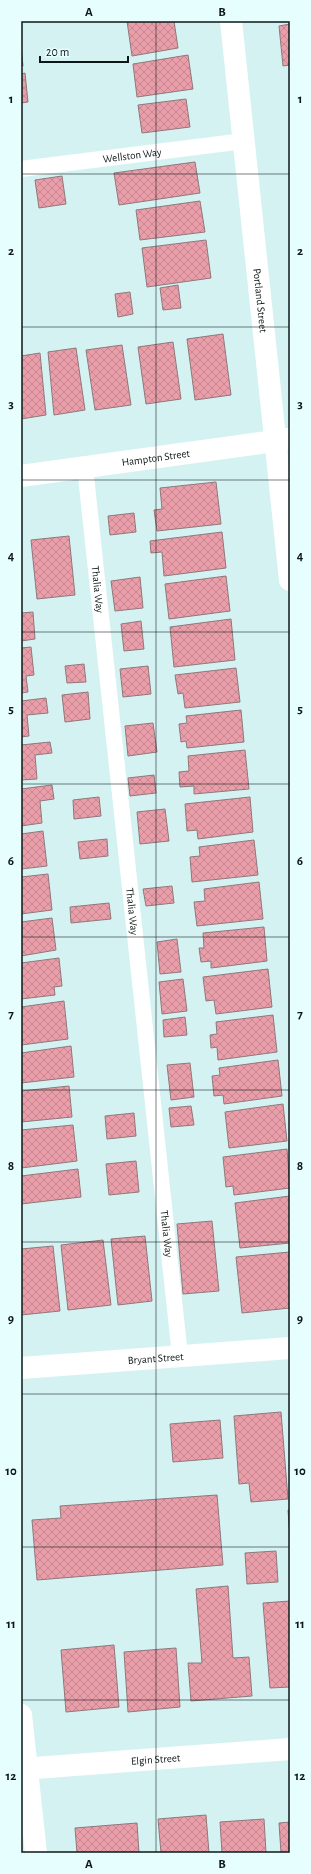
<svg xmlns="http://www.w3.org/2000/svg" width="311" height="1874" viewBox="0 0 311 1874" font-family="'Alegreya Sans',sans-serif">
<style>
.building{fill:url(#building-cross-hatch);stroke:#8f787b}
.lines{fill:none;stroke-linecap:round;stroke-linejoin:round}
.lane{stroke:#fff;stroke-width:16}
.street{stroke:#fff;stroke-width:22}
.grid{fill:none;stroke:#0d1717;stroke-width:1;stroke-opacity:0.55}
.labels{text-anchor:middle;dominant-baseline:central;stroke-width:3;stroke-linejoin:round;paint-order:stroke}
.street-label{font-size:11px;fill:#0d1717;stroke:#e7feff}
.neatline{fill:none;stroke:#0d1717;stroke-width:1.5}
.grid-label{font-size:13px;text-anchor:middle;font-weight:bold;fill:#0d1717}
</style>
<defs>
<pattern id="building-cross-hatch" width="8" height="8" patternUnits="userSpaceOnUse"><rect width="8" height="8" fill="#e99ea9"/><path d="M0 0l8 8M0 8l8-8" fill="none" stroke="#c78791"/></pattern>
</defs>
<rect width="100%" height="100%" fill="#d5f2f3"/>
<!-- building -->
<g class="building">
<polygon points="127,21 174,21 178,48 132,56"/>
<polygon points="290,24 290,65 283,66 279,26"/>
<polygon points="21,47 23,66 21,66"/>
<polygon points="188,55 193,89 137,97 133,64"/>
<polygon points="25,73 28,102 21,103 21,74"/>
<polygon points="186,99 190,127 142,133 138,105"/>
<polygon points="195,162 200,193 119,205 114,173"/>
<polygon points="62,176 66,204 39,208 35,180"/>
<polygon points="200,201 205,232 140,240 136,210"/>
<polygon points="206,240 211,278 147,287 142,248"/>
<polygon points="178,285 181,308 163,310 160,288"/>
<polygon points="130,292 133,314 118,317 115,294"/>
<polygon points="223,334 231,395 195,400 187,339"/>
<polygon points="173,342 181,399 146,404 138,347"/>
<polygon points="122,345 131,405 95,410 86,350"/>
<polygon points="76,348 85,410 54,415 48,352"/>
<polygon points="40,353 46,415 21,419 21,356"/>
<polygon points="216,482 221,524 157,531 154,510 162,509 160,488"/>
<polygon points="134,513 136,532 110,535 108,516"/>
<polygon points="222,532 226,568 164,576 162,552 151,553 150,541"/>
<polygon points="69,536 75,595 37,599 31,540"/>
<polygon points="226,576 230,611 169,619 165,584"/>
<polygon points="140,577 143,608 115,611 111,581"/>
<polygon points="33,612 35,639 21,641 21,613"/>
<polygon points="231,619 235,660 174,667 170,627"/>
<polygon points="141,621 144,649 124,651 121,624"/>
<polygon points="31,647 34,675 26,676 28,692 21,693 21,648"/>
<polygon points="84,664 86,682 67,683 65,666"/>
<polygon points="148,666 151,694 123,697 120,669"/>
<polygon points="236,668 240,702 185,708 183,693 178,694 175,675"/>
<polygon points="88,692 90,719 65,722 62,695"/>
<polygon points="46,698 48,713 27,715 29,736 21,737 21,701"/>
<polygon points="241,710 244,742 187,748 186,741 181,742 179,724 187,723 186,716"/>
<polygon points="153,723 157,752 128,756 125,726"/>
<polygon points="50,742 52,753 35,755 37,779 21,780 21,745"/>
<polygon points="245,750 249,789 194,794 194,786 180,787 179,772 189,771 188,756"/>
<polygon points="154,775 156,793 130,796 128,778"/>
<polygon points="52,785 54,799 40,801 42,823 21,826 21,789"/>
<polygon points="99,797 101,816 74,819 73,800"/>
<polygon points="250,797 253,832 198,839 197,830 187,831 185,804"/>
<polygon points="165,809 169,841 140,844 137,812"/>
<polygon points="43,831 47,866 21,869 21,834"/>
<polygon points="107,839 108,856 80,859 78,842"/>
<polygon points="254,840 258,875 192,882 190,857 200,856 199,847"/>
<polygon points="48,874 52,910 21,914 21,877"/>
<polygon points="259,882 263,919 197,926 194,902 205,901 204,889"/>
<polygon points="172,886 174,903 146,906 143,889"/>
<polygon points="109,903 111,919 71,923 70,907"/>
<polygon points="52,918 56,950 21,956 21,922"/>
<polygon points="264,927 267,961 211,968 211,961 201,962 199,948 204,948 203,933"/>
<polygon points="177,939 181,972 160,974 157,942"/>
<polygon points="59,958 62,986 54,987 55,995 21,999 21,963"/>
<polygon points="268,969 272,1007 216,1014 214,1000 206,1001 203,977"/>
<polygon points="183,979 187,1011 162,1014 159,982"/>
<polygon points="64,1001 68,1039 21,1045 21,1007"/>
<polygon points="273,1015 277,1052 218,1060 217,1047 211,1048 210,1035 217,1034 216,1022"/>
<polygon points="185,1017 187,1035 164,1037 163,1020"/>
<polygon points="71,1046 74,1077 21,1083 21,1053"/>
<polygon points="278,1060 282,1096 224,1104 223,1095 214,1096 212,1076 220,1075 219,1068"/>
<polygon points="190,1063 194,1097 171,1100 167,1065"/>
<polygon points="69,1086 72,1117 21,1122 21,1091"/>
<polygon points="283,1104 287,1141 229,1148 225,1112"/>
<polygon points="191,1106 194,1125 171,1127 169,1108"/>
<polygon points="134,1113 136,1136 107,1139 105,1116"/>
<polygon points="73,1125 77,1161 21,1168 21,1130"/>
<polygon points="287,1149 290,1188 234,1195 233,1186 226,1187 223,1157"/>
<polygon points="136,1161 139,1192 109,1195 106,1164"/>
<polygon points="78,1169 81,1197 21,1204 21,1176"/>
<polygon points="290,1196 290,1243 240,1248 235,1203"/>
<polygon points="212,1221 219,1291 183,1294 177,1224"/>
<polygon points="145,1236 152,1301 118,1305 111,1239"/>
<polygon points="103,1240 111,1305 68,1310 61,1245"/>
<polygon points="53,1246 60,1311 21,1315 21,1249"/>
<polygon points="290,1252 290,1308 242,1313 236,1257"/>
<polygon points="281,1412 288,1499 251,1502 249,1483 239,1484 234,1416"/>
<polygon points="220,1420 223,1458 173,1462 170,1424"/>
<polygon points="217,1495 223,1565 37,1580 32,1520 61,1518 60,1506"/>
<polygon points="288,1510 290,1510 290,1538"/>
<polygon points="276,1551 278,1582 247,1584 245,1553"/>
<polygon points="228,1586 233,1658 249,1657 252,1696 191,1701 188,1663 202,1663 196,1589"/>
<polygon points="290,1601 290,1687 270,1688 263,1603"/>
<polygon points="114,1645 119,1707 66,1712 61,1650"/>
<polygon points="176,1648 180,1707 128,1712 124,1652"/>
<polygon points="206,1815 209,1853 161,1853 158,1819"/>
<polygon points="264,1819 266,1853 222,1853 220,1822"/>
<polygon points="290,1822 290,1853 281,1853 279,1823"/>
<polygon points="137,1823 139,1853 77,1853 75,1828"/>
</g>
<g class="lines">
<!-- lane -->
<g class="lane">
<path id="s1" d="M21,169L244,141"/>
<path id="s2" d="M85,467L180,1356"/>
</g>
<!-- street -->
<g class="street">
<path id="s3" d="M231,21L290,580"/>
<path id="s4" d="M21,476L289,439"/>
<path id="s5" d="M21,1368L290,1348"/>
<polyline points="21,1715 36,1853"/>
<path id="s6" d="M21,1769L290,1749"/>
</g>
</g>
<!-- grid -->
<path class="grid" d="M156,21V1853M21,174H290M21,327H290M21,480H290M21,632H290M21,784H290M21,937H290M21,1090H290M21,1242H290M21,1394H290M21,1547H290M21,1700H290"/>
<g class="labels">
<!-- street labels -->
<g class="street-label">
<text stroke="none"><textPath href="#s1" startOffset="112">Wellston Way</textPath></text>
<text stroke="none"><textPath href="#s3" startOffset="281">Portland Street</textPath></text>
<text stroke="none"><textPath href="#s4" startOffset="136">Hampton Street</textPath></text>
<text stroke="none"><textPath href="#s2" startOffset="123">Thalia Way</textPath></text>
<text stroke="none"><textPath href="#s2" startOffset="447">Thalia Way</textPath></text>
<text stroke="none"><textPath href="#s2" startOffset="771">Thalia Way</textPath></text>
<text stroke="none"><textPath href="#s5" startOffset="135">Bryant Street</textPath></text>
<text stroke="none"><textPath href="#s6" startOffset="135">Elgin Street</textPath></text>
</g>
</g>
<!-- border -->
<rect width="311" height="1874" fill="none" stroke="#e7feff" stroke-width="44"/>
<!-- scale -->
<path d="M40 56v6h88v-6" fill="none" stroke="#0d1717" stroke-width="2"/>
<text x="46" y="56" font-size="12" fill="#0d1717" stroke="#e7feff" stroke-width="3" paint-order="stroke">20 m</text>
<rect x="22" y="22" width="267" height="1830" class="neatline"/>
<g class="grid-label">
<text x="89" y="16">A</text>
<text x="222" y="16">B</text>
<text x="11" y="103">1</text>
<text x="300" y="103">1</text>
<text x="11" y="255">2</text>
<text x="300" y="255">2</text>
<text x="11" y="408">3</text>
<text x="300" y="408">3</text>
<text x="11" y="560">4</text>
<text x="300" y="560">4</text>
<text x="11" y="713">5</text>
<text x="300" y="713">5</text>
<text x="11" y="865">6</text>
<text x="300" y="865">6</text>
<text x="11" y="1018">7</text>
<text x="300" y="1018">7</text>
<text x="11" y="1170">8</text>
<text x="300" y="1170">8</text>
<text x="11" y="1323">9</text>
<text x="300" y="1323">9</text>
<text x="11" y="1475">10</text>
<text x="300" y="1475">10</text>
<text x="11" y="1628">11</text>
<text x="300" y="1628">11</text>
<text x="11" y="1780">12</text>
<text x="300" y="1780">12</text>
<text x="89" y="1868">A</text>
<text x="222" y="1868">B</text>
</g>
</svg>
